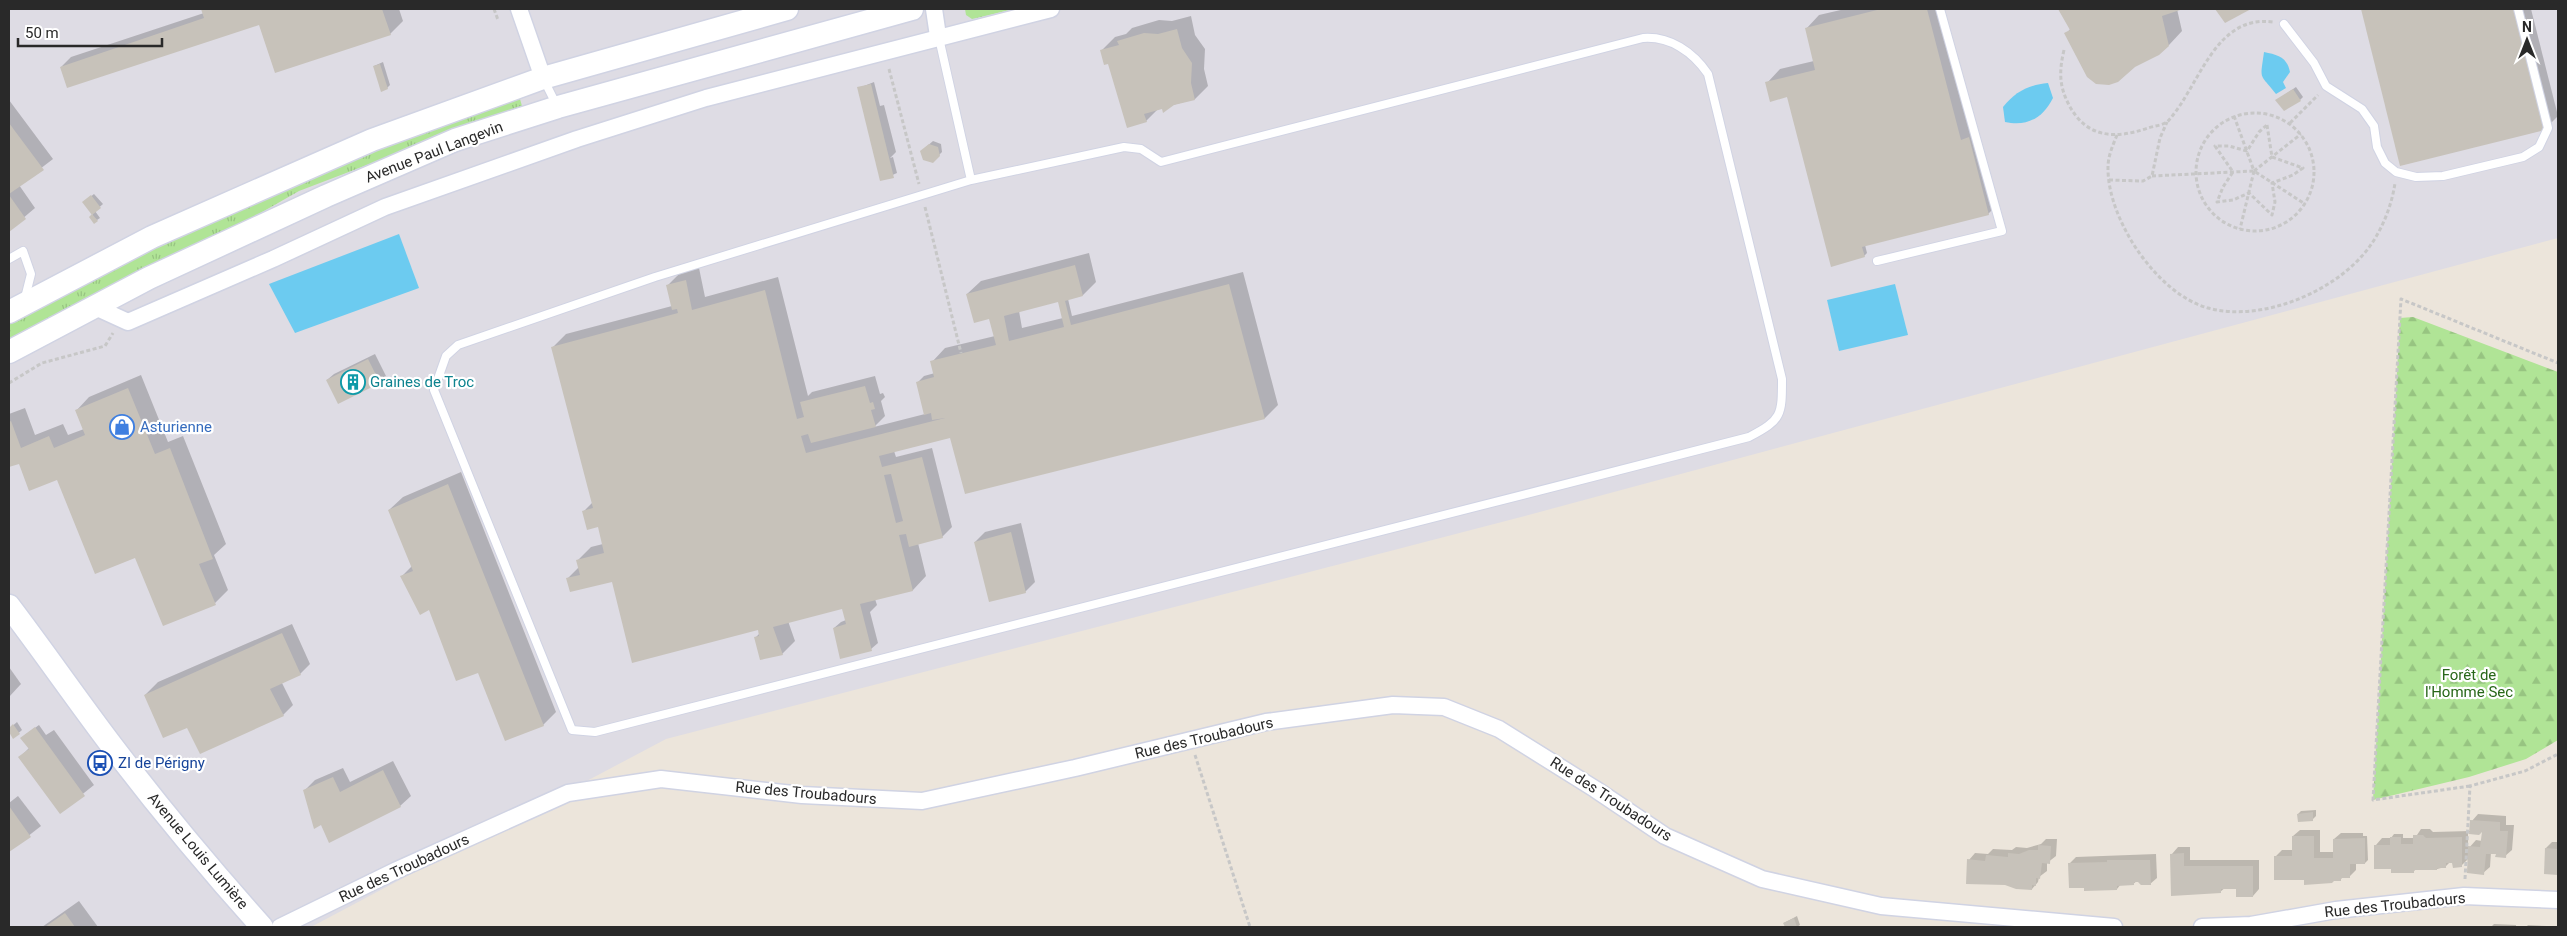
<svg xmlns="http://www.w3.org/2000/svg" width="2567" height="936" viewBox="0 0 2567 936" font-family="Roboto,sans-serif">
<style>
.industrial{fill:#dedce4}
.grass{fill:url(#grass-tufts)}
.forest{fill:url(#forest-firs)}
.water{fill:#6ccbf0}
.shadow{fill:#0003;fill-rule:evenodd}
.building{fill:#c7c2ba;fill-rule:evenodd}
.lines{fill:none;stroke-linecap:round;stroke-linejoin:round}
.lane-casing{stroke:#d0d3e3;stroke-width:10}
.street-casing{stroke:#d0d3e3;stroke-width:19}
.secondary-casing{stroke:#d0d3e3;stroke-width:25}
.path{stroke:#c7c7c7;stroke-width:3;stroke-dasharray:4 2.5;stroke-linecap:butt}
.lane{stroke:#fff;stroke-width:8}
.street{stroke:#fff;stroke-width:16}
.secondary{stroke:#fff;stroke-width:22}
.labels{text-anchor:middle;dominant-baseline:central;stroke-width:4.5;stroke-linejoin:round;paint-order:stroke}
.street-label{font-size:15px;fill:#292929;stroke:#fff}
.culture-label{font-size:15px;fill:#0d838f;stroke:#fff;text-anchor:start}
.shop-label{font-size:15px;fill:#366cbe;stroke:#fff;text-anchor:start}
.park-label{font-size:15px;fill:#286719;stroke:#fff}
.transit-label{font-size:15px;fill:#164399;stroke:#fff;text-anchor:start}
</style>
<defs>
<pattern id="grass-tufts" width="24" height="20" patternUnits="userSpaceOnUse" patternTransform="scale(1.25)"><rect width="24" height="20" fill="#b0e496"/><path d="M3 7l-1-3M5 7V3M7 7l1-3M15 17l-1-3M17 17v-4M19 17l1-3" fill="none" stroke="#97c481"/></pattern>
<pattern id="forest-firs" width="22" height="20" patternUnits="userSpaceOnUse" patternTransform="scale(1.25)"><rect width="22" height="20" fill="#b0e496"/><path d="M5 1l3.5 6h-7zM16 11l3.5 6h-7z" fill="#97c481"/></pattern>
</defs>
<rect width="100%" height="100%" fill="#ece5db"/>
<!-- industrial -->
<polygon class="industrial" points="9,9 2558,9 2558,238 1521,517 666,739 311,927 9,927"/>
<!-- grass -->
<g class="grass">
<polygon points="965,9 1014,9 972,19 966,15"/>
<polygon points="510,98 520,99 522,106 299,191 245,222 9,340 9,323 146,246 281,185"/>
</g>
<!-- forest -->
<polygon class="forest" points="2413,317 2558,372 2558,740 2526,759 2469,777 2373,800 2400,318"/>
<!-- water -->
<g class="water">
<path d="M2264,52C2278,55 2287,57 2290,72L2283,82L2286,88L2276,94C2259,72 2260,82 2264,52Z"/>
<path d="M2048,83L2053,98C2043,118 2027,127 2005,122L2003,107C2015,92 2028,85 2048,83Z"/>
<polygon points="399,234 419,288 295,333 269,284"/>
<polygon points="1895,284 1908,335 1839,351 1827,300"/>
</g>
<!-- shadow -->
<g class="shadow">
<polygon points="203,9 399,9 403,21 390,34 259,22 61,67 71,57 204,13"/>
<polygon points="1845,9 1943,9 1995,207 1988,214 1865,245 1867,253 1864,256 1787,96 1767,83 1780,69 1814,61 1806,29 1819,15"/>
<polygon points="2060,9 2177,9 2182,31 2169,45 2066,34 2071,28"/>
<polygon points="2362,9 2531,9 2558,116 2545,129 2401,165"/>
<polygon points="1191,16 1195,35 1205,49 1204,69 1208,86 1195,99 1158,109 1146,121 1101,51 1115,37 1126,34 1132,28 1159,20 1172,21"/>
<polygon points="383,62 390,85 387,88 374,66"/>
<polygon points="874,82 880,106 884,105 896,152 890,158 893,157 897,173 881,180 859,88"/>
<polygon points="2296,87 2303,97 2300,100 2277,100"/>
<polygon points="9,100 53,159 19,185 35,208 9,230"/>
<polygon points="933,141 941,144 942,152 933,161 925,148"/>
<polygon points="94,194 103,204 95,211 100,218 97,220 90,217 93,214 84,202"/>
<path d="M1089,253L1096,282L1083,295L1068,299L1072,316L1243,272L1278,405L1265,418L951,437L894,451L896,457L932,448L952,527L942,537L918,543L926,576L913,590L875,599L877,605L870,612L878,643L871,649L834,628L841,622L846,620L843,607L788,621L795,641L782,654L755,638L760,633L759,629L613,580L568,578L579,567L578,560L591,547L603,544L599,525L584,511L593,502L553,347L566,334L672,306L667,286L681,272L699,268L705,297L778,277L808,396L812,392L875,376L880,394L883,393L885,397L881,401L885,416L874,427L925,414L917,383L924,376L935,373L932,362L945,348L995,336L990,318L967,294L981,281ZM1059,301L1063,318L1022,328L1019,311Z"/>
<polygon points="375,354 386,376 379,382 327,380 334,374"/>
<polygon points="141,375 168,442 183,436 226,544 214,555 228,590 215,603 136,556 58,478 20,462 10,466 9,462 9,414 25,408 35,435 63,424 68,435 84,429 76,411 89,397"/>
<polygon points="461,472 556,712 543,725 479,671 402,576 412,566 389,510 403,497"/>
<polygon points="1021,523 1035,582 1025,592 975,542 985,532"/>
<polygon points="292,624 310,664 300,674 282,683 293,705 283,715 192,724 145,695 158,682"/>
<polygon points="9,667 21,684 9,697"/>
<polygon points="17,722 22,730 14,737 9,729"/>
<polygon points="39,725 46,735 54,730 94,785 60,812 20,757 29,748 25,735"/>
<polygon points="393,761 411,796 400,806 330,841 305,790 315,780 343,768 350,782"/>
<polygon points="18,796 41,826 9,851 9,803"/>
<polygon points="2316,810 2316,816 2313,819 2298,814 2301,811"/>
<path d="M2478,814L2506,816V825H2514L2512,850L2505,856L2491,852L2490,867L2483,873L2469,858L2461,866L2450,862L2445,867L2437,869H2416L2413,872L2393,868L2376,845L2382,838H2391L2394,834H2403V838H2415L2421,829H2430L2433,832L2470,831L2472,821ZM2483,829L2482,841L2476,840L2468,849V832L2479,833Z"/>
<polygon points="2300,830 2320,830 2320,852 2334,852 2334,839 2341,833 2363,833 2363,836 2367,836 2368,860 2365,863 2356,863 2356,870 2349,877 2343,877 2341,879 2305,879 2275,857 2282,850 2294,850 2293,836"/>
<polygon points="2046,839 2057,839 2056,856 2047,863 2047,871 2039,877 2038,882 2032,889 1969,860 1975,853 1988,854 1993,849 2012,850 2016,847 2027,848 2041,844"/>
<polygon points="2552,842 2558,842 2558,874 2545,873 2546,848"/>
<polygon points="2178,847 2190,847 2190,860 2259,860 2259,889 2253,896 2237,884 2226,887 2220,892 2190,892 2172,854"/>
<polygon points="2156,854 2157,878 2150,884 2137,881 2133,884 2121,884 2117,889 2070,863 2076,857"/>
<polygon points="79,901 98,927 42,927"/>
<polygon points="1797,916 1800,925 1797,927 1786,927 1784,923"/>
<polygon points="2494,924 2516,925 2516,927 2491,927"/>
<polygon points="2528,925 2547,926 2546,927 2526,927"/>
</g>
<!-- building -->
<g class="building">
<polygon points="201,9 382,9 391,35 275,73 259,25 67,88 60,67 204,18"/>
<polygon points="1881,9 1927,9 1961,140 1969,137 1989,215 1862,247 1865,257 1831,267 1787,97 1770,102 1765,82 1815,70 1805,28"/>
<polygon points="2058,9 2183,9 2162,16 2169,46 2159,55 2135,67 2118,82 2109,85 2096,84 2087,77 2064,33 2070,30"/>
<polygon points="2215,9 2251,9 2225,23"/>
<polygon points="2361,9 2515,9 2545,130 2400,166"/>
<polygon points="1177,29 1182,48 1192,63 1191,83 1195,100 1174,105 1163,113 1162,109 1144,114 1147,122 1127,128 1108,64 1104,65 1100,50 1119,45 1117,41 1144,33 1158,34"/>
<polygon points="380,64 388,89 381,92 373,66"/>
<polygon points="871,84 894,178 880,181 857,87"/>
<polygon points="2293,89 2301,101 2284,111 2275,100"/>
<polygon points="9,123 44,170 9,194"/>
<polygon points="929,144 938,147 940,156 933,163 923,160 920,151"/>
<polygon points="9,195 26,219 9,232"/>
<polygon points="91,195 101,208 92,215 82,202"/>
<polygon points="92,214 98,221 94,224 89,217"/>
<path d="M1075,265L1083,296L1065,301L1071,325L1229,284L1265,419L965,494L950,438L879,456L882,467L922,457L943,538L909,547L906,534L899,535L913,591L860,604L872,651L840,659L833,628L846,624L842,609L773,627L783,655L760,660L754,637L759,636L758,630L632,663L612,582L570,592L566,578L580,575L576,560L604,553L598,527L587,530L582,511L593,508L551,347L678,313L677,309L672,310L666,285L686,280L692,310L765,290L797,419L804,417L800,402L865,386L870,403L873,402L875,409L871,410L876,427L811,443L808,434L801,436L806,453L945,418L932,420L931,413L924,415L916,382L934,377L930,361L996,345L989,319L974,323L966,294ZM1058,302L1064,327L1009,341L1004,316ZM891,474L903,521L896,523L884,475Z"/>
<polygon points="368,359 380,383 338,404 326,380"/>
<polygon points="128,388 155,454 170,448 213,559 199,564 216,605 163,626 135,558 95,574 57,480 29,491 19,464 9,467 9,422 11,421 21,448 49,436 54,448 85,435 75,410"/>
<polygon points="448,484 544,726 505,741 478,673 456,681 429,610 420,615 400,576 413,571 388,510"/>
<polygon points="1011,532 1026,593 989,602 974,542"/>
<polygon points="282,633 301,675 270,689 284,716 200,754 187,728 163,738 144,695"/>
<polygon points="13,724 20,734 13,739 9,732 9,728"/>
<polygon points="35,727 85,796 60,814 18,757 29,749 20,738"/>
<polygon points="383,770 401,807 329,843 321,825 314,829 303,790 333,777 340,792"/>
<polygon points="9,806 31,837 9,852"/>
<polygon points="2313,812 2313,821 2298,822 2297,814"/>
<polygon points="2470,820 2500,822 2500,831 2508,831 2506,858 2495,857 2496,854 2486,854 2484,875 2467,873 2468,846 2480,847 2482,832 2479,835 2469,834"/>
<polygon points="2413,835 2423,835 2426,838 2462,837 2462,867 2453,868 2452,863 2446,863 2446,868 2437,868 2437,870 2414,870 2414,873 2391,873 2391,869 2374,869 2374,845 2390,845 2390,837 2401,837 2401,844 2413,844"/>
<polygon points="2292,836 2314,836 2314,858 2333,858 2333,839 2365,838 2365,864 2350,864 2350,878 2341,878 2341,881 2334,881 2332,883 2304,885 2304,880 2274,880 2274,856 2292,856"/>
<polygon points="2038,845 2051,846 2050,864 2042,863 2040,879 2036,878 2036,886 2032,885 2032,890 2016,889 2005,885 1966,884 1967,859 1985,861 1986,855 2008,857 2008,853 2019,854 2029,850 2038,850"/>
<polygon points="2545,848 2558,849 2558,875 2544,874"/>
<polygon points="2184,853 2184,866 2253,866 2253,897 2236,897 2236,889 2221,889 2221,893 2171,896 2170,854"/>
<polygon points="2107,860 2150,860 2151,885 2141,885 2138,882 2134,882 2134,885 2117,886 2117,890 2084,891 2084,888 2069,888 2068,863 2107,862"/>
<polygon points="65,913 75,927 45,927"/>
<polygon points="1794,918 1797,927 1785,927 1783,923"/>
</g>
<g class="lines">
<defs>
<g id="lane">
<polyline points="2284,24 2314,63 2326,86 2362,109 2374,126 2377,147 2385,163 2396,172 2416,177 2443,176 2523,157 2539,147 2548,128 2518,9"/>
<path d="M939,38L971,180L655,277L458,345L446,356L434,390L572,730L595,732L1749,437C1782,420 1782,415 1782,379L1708,74C1693,52 1670,36 1643,38L1161,162L1141,149L1124,147L971,180"/>
<polyline points="544,80 557,106"/>
<polyline points="9,259 23,251 31,274 25,298"/>
<polyline points="1877,261 2002,231 1940,9"/>
</g>
<g id="street">
<polyline points="519,9 543,78"/>
<polyline points="934,9 938,36"/>
<polyline points="93,306 128,322 273,259 385,207 577,139 706,98 1051,9"/>
<polyline points="280,927 397,870 568,793 661,779 802,795 922,801 1075,768 1266,722 1393,705 1444,707 1499,729 1595,789 1665,836 1762,879 1881,906 2114,927"/>
<polyline points="2202,927 2251,925 2336,910 2464,896 2558,900"/>
</g>
<g id="secondary">
<polyline points="9,312 152,237 372,140 543,78 787,9"/>
<polyline points="9,352 149,278 326,196 455,140 558,107 912,9"/>
<path d="M9,606C44,652 77,700 112,746C160,809 210,869 262,927"/>
</g>
</defs>
<!-- lane casing -->
<use href="#lane" class="lane-casing"/>
<!-- street casing -->
<use href="#street" class="street-casing"/>
<!-- secondary casing -->
<use href="#secondary" class="secondary-casing"/>
<!-- path -->
<g class="path">
<polyline points="494,9 498,20"/>
<path d="M2064,50C2059,71 2059,86 2069,105C2087,139 2116,139 2148,128C2154,126 2165,125 2169,120C2200,85 2215,14 2273,22"/>
<polyline points="889,69 919,184"/>
<circle cx="2255" cy="172" r="59"/>
<polyline points="2234,116 2254,171 2240,229"/>
<polyline points="2290,123 2318,95"/>
<polygon points="2267,125 2272,157 2303,168 2293,175 2272,183 2275,202 2272,215 2249,193 2233,200 2217,202 2223,187 2233,172 2215,146 2229,146 2247,151 2259,132"/>
<path d="M2117,135C2113,145 2108,156 2108,167C2107,219 2157,294 2208,308C2262,323 2338,291 2370,246C2383,228 2392,204 2395,183"/>
<polyline points="2254,171 2301,134"/>
<polyline points="2152,176 2254,171 2305,204"/>
<polyline points="2109,180 2143,181 2152,176 2160,138 2167,122"/>
<polyline points="925,207 961,353"/>
<polyline points="9,383 42,363 105,346 113,333"/>
<polyline points="1195,755 1250,927"/>
<polyline points="2470,786 2373,800 2401,299 2558,363"/>
<polyline points="2465,879 2470,786 2525,771 2558,754"/>
</g>
<!-- lane -->
<use href="#lane" class="lane"/>
<!-- street -->
<use href="#street" class="street"/>
<!-- secondary -->
<use href="#secondary" class="secondary"/>
</g>
<!-- icons -->
<defs>
<symbol id="building-ring" viewBox="-11 -11 22 22"><circle r="9.5" fill="#fff" stroke="#0f9aa8" stroke-width="1.5"/><path d="M-4-6H4V6H1V3H-1V6H-4ZM-2.5-4.3h1.7v1.8h-1.7ZM.8-4.3h1.7v1.8H.8ZM-2.5-1h1.7V.8h-1.7ZM.8-1h1.7V.8H.8Z" fill="#0f9aa8"/></symbol>
<symbol id="shop-ring" viewBox="-11 -11 22 22"><circle r="9.5" fill="#fff" stroke="#3f7fe0" stroke-width="1.5"/><path d="M-5-2.5h2.3a2.7 3.5 0 0 1 5.4 0H5L5.5 6h-11ZM-1.5-2.5h3a1.5 2.3 0 0 0-3 0Z" fill="#3f7fe0"/></symbol>
<symbol id="bus-ring" viewBox="-11 -11 22 22"><circle r="9.5" fill="#fff" stroke="#1a4fb4" stroke-width="1.5"/><path d="M-5-6H5V4H4V6H2V4H-2V6H-4V4H-5ZM-3.5-4V0h7V-4ZM-3.5 1.2v1.5H-2V1.2ZM2 1.2v1.5H3.5V1.2Z" fill="#1a4fb4"/></symbol>
</defs>
<g fill-rule="evenodd">
<use href="#building-ring" x="339" y="368" width="28" height="28"/>
<use href="#shop-ring" x="108" y="413" width="28" height="28"/>
<use href="#bus-ring" x="86" y="749" width="28" height="28"/>
</g>
<g class="labels">
<!-- street labels -->
<g class="street-label">
<text transform="translate(434 152) rotate(-21)">Avenue Paul Langevin</text>
<text transform="translate(1204 738) rotate(-13)">Rue des Troubadours</text>
<text transform="translate(806 793) rotate(5)">Rue des Troubadours</text>
<text transform="translate(1611 799) rotate(33)">Rue des Troubadours</text>
<text transform="translate(198 851) rotate(50)">Avenue Louis Lumière</text>
<text transform="translate(404 868) rotate(-25)">Rue des Troubadours</text>
<text transform="translate(2395 905) rotate(-6)">Rue des Troubadours</text>
</g>
<!-- culture labels -->
<g class="culture-label">
<text x="370" y="382">Graines de Troc</text>
</g>
<!-- shop labels -->
<g class="shop-label">
<text x="140" y="427">Asturienne</text>
</g>
<!-- park labels -->
<g class="park-label">
<text x="2469" y="675">Forêt de<tspan x="2469" dy="17">l'Homme Sec</tspan></text>
</g>
<!-- transit labels -->
<g class="transit-label">
<text x="118" y="763">ZI de Périgny</text>
</g>
</g>
<!-- border -->
<rect width="2567" height="936" fill="none" stroke="#292929" stroke-width="20"/>
<!-- north arrow -->
<g transform="translate(2527 40)" stroke="#ffffff" stroke-width="4" paint-order="stroke">
<path d="M0-4L9 19L0 12L-9 19Z" fill="#292929"/>
<text y="-8" font-size="14" font-weight="bold" text-anchor="middle" fill="#292929">N</text>
</g>
<!-- scale -->
<path d="M18 38v8h144v-8" fill="none" stroke="#292929" stroke-width="2.5"/>
<text x="25" y="38" font-size="15" fill="#292929" stroke="#ffffff" stroke-width="4" paint-order="stroke">50 m</text>
</svg>
